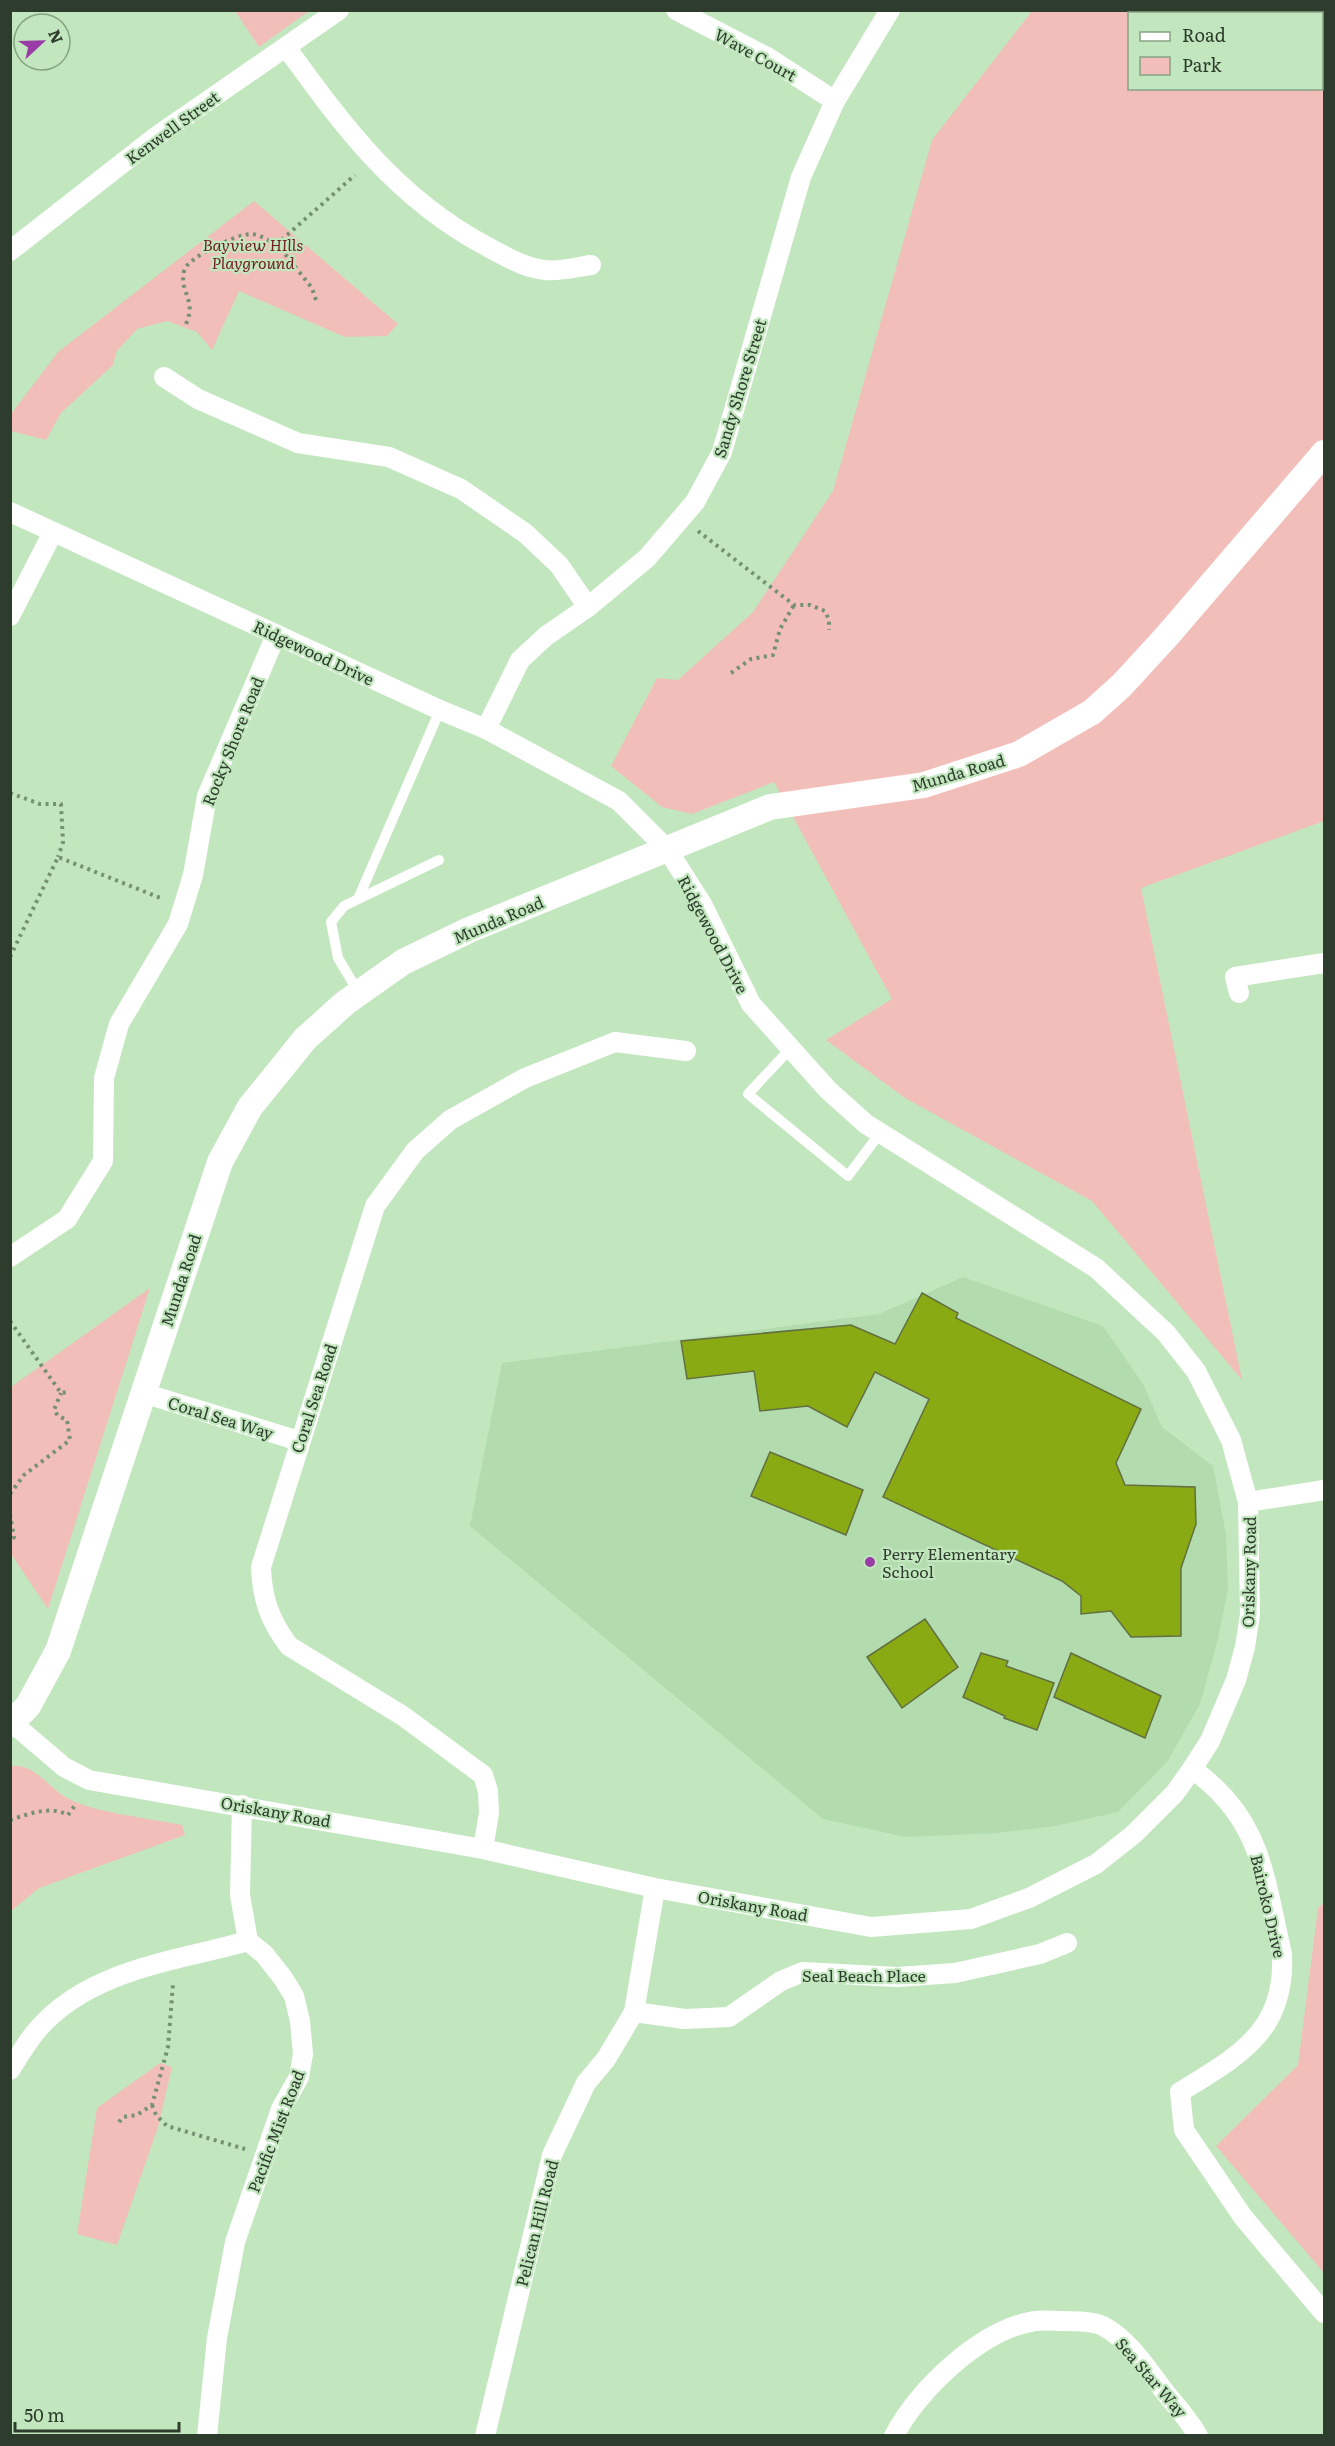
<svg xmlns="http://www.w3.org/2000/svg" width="1335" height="2446" viewBox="0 0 1335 2446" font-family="Literata,serif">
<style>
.built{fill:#b2dcae}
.green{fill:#f2beba;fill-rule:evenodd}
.building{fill:#8aaa13;stroke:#626f43;stroke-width:1.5}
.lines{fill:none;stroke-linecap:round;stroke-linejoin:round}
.path{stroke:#769074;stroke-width:4;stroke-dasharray:3 4.5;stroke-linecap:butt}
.service{stroke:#fff;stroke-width:10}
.minor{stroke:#fff;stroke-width:20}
.tertiary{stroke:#fff;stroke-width:26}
.poi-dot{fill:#993ca6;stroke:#c2e7be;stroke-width:2}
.labels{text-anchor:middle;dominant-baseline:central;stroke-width:4.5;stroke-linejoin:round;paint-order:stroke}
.street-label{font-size:16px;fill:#2d3c2c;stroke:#c2e7be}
.park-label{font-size:16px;font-style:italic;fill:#732023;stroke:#c2e7be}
.poi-label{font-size:16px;fill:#2d3c2c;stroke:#c2e7be;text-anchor:start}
</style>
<rect width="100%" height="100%" fill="#c2e7be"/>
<!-- built -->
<polygon class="built" points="963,1277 1103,1326 1143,1384 1162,1427 1213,1466 1226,1534 1228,1590 1217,1643 1200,1704 1167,1762 1118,1812 1055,1826 998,1833 906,1837 823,1819 470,1526 502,1363 879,1314"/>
<!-- green -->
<g class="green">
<polygon points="235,11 309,11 259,47"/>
<path d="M1032,11H1324V821L1141,888L1242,1380L1092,1201L905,1098L826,1040L892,999L774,782L692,814L662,807L611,766L657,678L678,680L753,612L833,491L932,140ZM1130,14H1322V88H1130Z"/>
<polygon points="254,201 398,324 387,336 345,337 239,291 212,350 197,332 167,321 137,329 116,352 113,365 61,413 46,440 11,431 11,414 58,352"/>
<polygon points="150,1288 48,1609 11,1554 11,1387"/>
<path d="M11,1766C35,1764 46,1785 65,1797C93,1813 149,1818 182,1825L185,1835L39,1888L11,1911Z"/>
<polygon points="1324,1903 1324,2273 1216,2146 1298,2065 1318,1908"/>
<polygon points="160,2063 172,2067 158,2127 117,2245 77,2234 97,2108"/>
</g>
<!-- building -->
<g class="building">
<polygon points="922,1293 958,1313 956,1318 1141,1409 1116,1463 1125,1485 1195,1487 1196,1524 1181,1568 1181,1636 1131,1637 1111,1611 1081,1614 1081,1596 1062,1581 883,1497 929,1399 875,1372 847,1427 808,1406 760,1411 754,1371 687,1379 681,1341 851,1325 895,1344"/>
<polygon points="770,1452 863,1490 846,1535 751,1496"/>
<polygon points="925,1619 958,1667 902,1708 867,1657"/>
<polygon points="981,1653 1008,1661 1006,1666 1054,1683 1037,1730 1004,1718 1005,1716 963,1697"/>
<polygon points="1071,1653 1161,1696 1145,1738 1054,1697"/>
</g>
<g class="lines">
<!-- path -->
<g class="path">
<polyline points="316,300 312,288 277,244 355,175"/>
<path d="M186,324C197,299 179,293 184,271C186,258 237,234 251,234C259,234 269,241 277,244"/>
<polyline points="698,531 794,605 810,605 825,611 829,620 829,630"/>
<polyline points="731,673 751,659 773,655 780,629 794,605"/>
<polyline points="10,793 40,804 61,804 63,842 58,857"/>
<polyline points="10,957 58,857 163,899"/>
<polyline points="10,1321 61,1393 67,1392"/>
<polyline points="10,1494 24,1475 70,1440 67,1420 58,1416 54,1410 61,1393"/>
<polyline points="10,1514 14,1537 10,1543"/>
<path d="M10,1820C29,1814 50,1805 68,1815L76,1804"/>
<polyline points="152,2105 156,2115 167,2126 245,2149"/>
<polyline points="119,2122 123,2117 137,2115 152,2105 168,2047 173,1984"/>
</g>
<!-- service -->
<g class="service">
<polyline points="358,899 440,710"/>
<polyline points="359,993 338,958 331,922 344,906 439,860"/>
<polyline points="790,1049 748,1094 848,1176 880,1133"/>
</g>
<!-- minor -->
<g class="minor">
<polyline points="676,10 767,57 835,101"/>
<path d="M286,47C344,127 396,198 486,246C505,256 524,268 545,270C559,272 577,267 591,265"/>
<polyline points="10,251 157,136 339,10"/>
<polyline points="164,377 198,399 298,443 389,457 461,489 525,533 559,565 588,607"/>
<polyline points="10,512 440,710 486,729 619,801 667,849 702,904 751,1004 828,1090 866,1124 1096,1268 1166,1333 1196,1371 1231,1440 1248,1502 1250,1614 1245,1647 1236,1680 1210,1741 1192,1769 1175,1793 1134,1834 1096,1864 1029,1898 971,1919 871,1927 655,1888 483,1849 89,1780 64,1767 10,1721"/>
<polyline points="10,616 53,532"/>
<polyline points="486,729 520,660 546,636 588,607 647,558 695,502 722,452 801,177 835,101 890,10"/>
<polyline points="1239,993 1235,977 1324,963"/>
<polyline points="10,1257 67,1219 103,1161 104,1078 119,1024 178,924 193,875 207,796 276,635"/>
<polyline points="143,1393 299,1441"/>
<polyline points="1248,1502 1324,1490"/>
<path d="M1192,1769C1262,1818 1264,1877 1282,1954C1286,2032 1238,2056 1180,2092L1184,2130L1243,2217L1324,2313"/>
<path d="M483,1849L489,1813L488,1791L483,1775L403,1716L289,1646C270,1621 262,1599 261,1567L375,1206L415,1151L450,1120L525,1078L615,1042L686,1051"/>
<polyline points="634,2012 685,2019 729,2017 781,1981 803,1972 897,1977 955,1973 1040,1954 1067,1943"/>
<path d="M10,2070C19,2056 28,2040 39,2028C91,1969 177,1961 248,1941"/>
<polyline points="207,2436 217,2338 235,2242 281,2109 299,2077 303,2054 300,2021 294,1996 283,1978 264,1954 248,1941 240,1895 242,1805"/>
<polyline points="485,2436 552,2155 586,2083 606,2059 634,2012 655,1888"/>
<path d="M894,2436C918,2389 982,2329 1035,2321C1044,2320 1054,2321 1063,2321C1074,2321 1093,2321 1103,2326C1131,2341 1149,2372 1168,2396C1179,2409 1189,2420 1198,2436"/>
</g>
<!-- tertiary -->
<polyline class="tertiary" points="10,1724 28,1706 58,1651 220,1162 250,1107 305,1039 345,1003 403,962 469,930 770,807 924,785 1019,754 1092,712 1122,685 1167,636 1324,453"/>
</g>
<!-- markers -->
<circle class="poi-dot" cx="870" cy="1562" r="6"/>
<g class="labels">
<!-- street labels -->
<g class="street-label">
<text transform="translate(756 54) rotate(29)">Wave Court</text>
<text transform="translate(172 127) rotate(-36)">Kenwell Street</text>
<text transform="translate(739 388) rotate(-73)">Sandy Shore Street</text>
<text transform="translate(314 652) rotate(25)">Ridgewood Drive</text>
<text transform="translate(232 741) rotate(-68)">Rocky Shore Road</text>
<text transform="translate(958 772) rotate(-16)">Munda Road</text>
<text transform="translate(498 919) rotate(-23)">Munda Road</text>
<text transform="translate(714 934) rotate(62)">Ridgewood Drive</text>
<text transform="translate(180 1280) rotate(-72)">Munda Road</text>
<text transform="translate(313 1398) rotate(-72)">Coral Sea Road</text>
<text transform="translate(221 1417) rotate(17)">Coral Sea Way</text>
<text transform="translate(1248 1572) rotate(-89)">Oriskany Road</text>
<text transform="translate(276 1811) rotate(10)">Oriskany Road</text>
<text transform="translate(753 1905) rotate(10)">Oriskany Road</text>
<text transform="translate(1269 1906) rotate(77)">Bairoko Drive</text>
<text x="864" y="1975">Seal Beach Place</text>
<text transform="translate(275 2131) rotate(-69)">Pacific Mist Road</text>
<text transform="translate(536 2223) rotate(-76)">Pelican Hill Road</text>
<text transform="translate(1152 2377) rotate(49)">Sea Star Way</text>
</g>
<!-- park labels -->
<g class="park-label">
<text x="253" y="244">Bayview HIlls<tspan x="253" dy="18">Playground</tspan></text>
</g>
<!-- poi labels -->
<g class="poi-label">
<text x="882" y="1553">Perry Elementary<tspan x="882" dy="18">School</tspan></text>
</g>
</g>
<!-- border -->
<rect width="1335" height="2446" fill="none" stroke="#2d3c2c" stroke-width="24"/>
<!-- legend -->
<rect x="1128" y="12" width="195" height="78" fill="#c2e7be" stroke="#86a384" stroke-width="1.5"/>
<rect x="1140" y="32" width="30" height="9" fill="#ffffff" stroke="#86a384" stroke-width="1.5"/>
<text x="1182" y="42" font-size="18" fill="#2d3c2c">Road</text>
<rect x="1140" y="57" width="30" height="18" fill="#f2beba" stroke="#86a384" stroke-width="1.5"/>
<text x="1182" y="72" font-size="18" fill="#2d3c2c">Park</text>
<!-- north arrow -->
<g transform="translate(42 42) rotate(68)"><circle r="28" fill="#c2e7be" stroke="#86a384" stroke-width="1.5"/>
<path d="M0-4.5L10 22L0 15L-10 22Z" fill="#993ca6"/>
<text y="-9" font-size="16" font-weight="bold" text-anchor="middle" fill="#2d3c2c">N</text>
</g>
<!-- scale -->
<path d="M15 2422v9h164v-9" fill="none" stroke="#2d3c2c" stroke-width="3"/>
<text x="24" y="2422" font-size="18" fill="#2d3c2c" stroke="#c2e7be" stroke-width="4.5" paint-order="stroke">50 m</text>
</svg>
